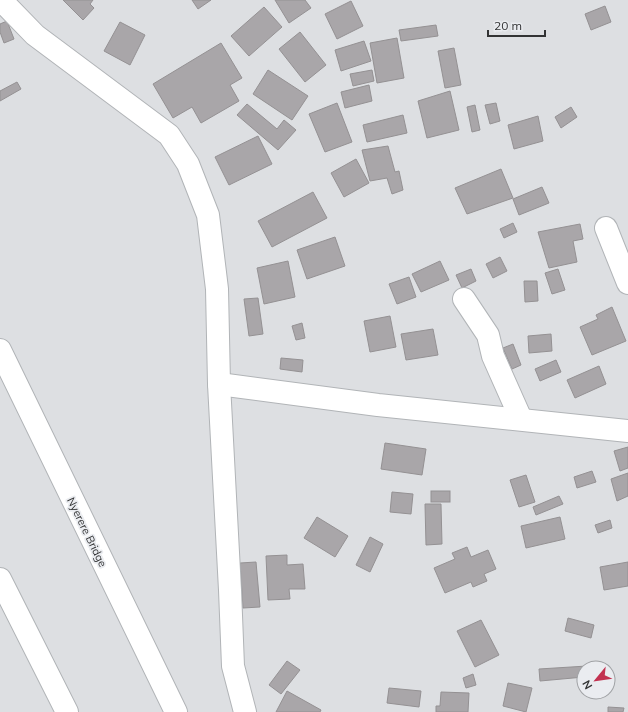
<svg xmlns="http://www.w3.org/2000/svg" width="628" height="712" viewBox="0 0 628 712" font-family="Mulish,sans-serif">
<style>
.building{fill:#a9a6a9;stroke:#949193}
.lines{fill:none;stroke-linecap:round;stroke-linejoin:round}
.minor-casing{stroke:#b1b4b7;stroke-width:24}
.major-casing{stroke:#b1b4b7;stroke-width:24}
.minor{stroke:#fff;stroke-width:22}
.major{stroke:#fff;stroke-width:22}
.labels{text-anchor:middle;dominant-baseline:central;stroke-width:3.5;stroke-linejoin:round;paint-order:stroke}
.street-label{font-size:11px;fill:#323334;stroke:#eaecf0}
</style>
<rect width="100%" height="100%" fill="#dddfe2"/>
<!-- building -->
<g class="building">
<polygon points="63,0 93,0 90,4 94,8 83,20"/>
<polygon points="192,0 211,0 198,9"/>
<polygon points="275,0 305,0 311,8 289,23"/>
<polygon points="351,1 363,26 337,39 325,14"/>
<polygon points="605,6 611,22 591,30 585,14"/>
<polygon points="264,7 282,27 249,56 231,36"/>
<polygon points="7,21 14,39 4,43 0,32 0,24"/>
<polygon points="120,22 145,35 130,65 104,51"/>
<polygon points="436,25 438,36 401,41 399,30"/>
<polygon points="300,32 326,65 305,82 279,49"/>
<polygon points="397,38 404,78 377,83 370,43"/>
<polygon points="364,41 371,61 341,71 335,50"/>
<polygon points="221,43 242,78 230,85 239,101 201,123 192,107 173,118 153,84"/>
<polygon points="454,48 461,85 445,88 438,51"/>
<polygon points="268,70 308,96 292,120 253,94"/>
<polygon points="372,70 374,81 353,86 350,74"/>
<polygon points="17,82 21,89 0,101 0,91"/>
<polygon points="369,85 372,101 345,108 341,92"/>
<polygon points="450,91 459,130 427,138 418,101"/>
<polygon points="337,103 352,142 325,152 309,114"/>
<polygon points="496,103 500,121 490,124 485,105"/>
<polygon points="247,104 277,129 284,120 296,130 278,150 237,115"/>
<polygon points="475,105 480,130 472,132 467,107"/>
<polygon points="571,107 577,117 561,128 555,117"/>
<polygon points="403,115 407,133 367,142 363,125"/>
<polygon points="538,116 543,141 514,149 508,125"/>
<polygon points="258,136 272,164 229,185 215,157"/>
<polygon points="388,146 395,172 399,171 403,190 392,194 387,178 370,181 362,150"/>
<polygon points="356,159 369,183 344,197 331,173"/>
<polygon points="501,169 513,198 467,214 455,188"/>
<polygon points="542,187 549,203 519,215 513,199"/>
<polygon points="313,192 327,218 272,247 258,221"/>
<polygon points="513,223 517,232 504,238 500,229"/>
<polygon points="580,224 583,239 573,241 577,262 549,268 538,232"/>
<polygon points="335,237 345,266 307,279 297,250"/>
<polygon points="500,257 507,271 493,278 486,264"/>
<polygon points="288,261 295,297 264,304 257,268"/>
<polygon points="440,261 449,280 421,292 412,274"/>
<polygon points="471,269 476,281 462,288 456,275"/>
<polygon points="558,269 565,290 552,294 545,273"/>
<polygon points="409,277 416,297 397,304 389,284"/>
<polygon points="524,281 537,281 538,301 525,302"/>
<polygon points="258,298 263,334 249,336 244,299"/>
<polygon points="612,307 626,341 592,355 580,327 598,319 596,315"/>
<polygon points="390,316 396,347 370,352 364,321"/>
<polygon points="302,323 305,338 296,340 292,326"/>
<polygon points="433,329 438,355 406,360 401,334"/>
<polygon points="551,334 552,351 529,353 528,336"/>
<polygon points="513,344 521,365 512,369 503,348"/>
<polygon points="281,358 303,360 302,372 280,369"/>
<polygon points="556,360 561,372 540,381 535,369"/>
<polygon points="599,366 606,384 575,398 567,380"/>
<polygon points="385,443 426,449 422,475 381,469"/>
<polygon points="628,447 628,468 620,471 614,451"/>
<polygon points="592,471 596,482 577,488 574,477"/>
<polygon points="628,473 628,496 617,501 611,479"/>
<polygon points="526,475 535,502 519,507 510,480"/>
<rect x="431" y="491" width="19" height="11"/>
<polygon points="392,492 413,494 411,514 390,512"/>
<polygon points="559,496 563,504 536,515 533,507"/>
<polygon points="425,504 441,504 442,544 426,545"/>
<polygon points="317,517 348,536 335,557 304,538"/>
<polygon points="560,517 565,539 526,548 521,526"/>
<polygon points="610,520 612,528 598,533 595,525"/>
<polygon points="370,537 383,544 370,572 356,565"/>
<polygon points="467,547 471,557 488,550 496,569 484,574 487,581 473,587 471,582 445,593 434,568 455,559 452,553"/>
<polygon points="287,555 287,565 303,564 305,589 289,589 290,599 268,600 266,556"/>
<polygon points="256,562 260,607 243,608 240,563"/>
<polygon points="628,562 628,586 604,590 600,567"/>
<polygon points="568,618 594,625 591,638 565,631"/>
<polygon points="481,620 499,655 475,667 457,631"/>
<polygon points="287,661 300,670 281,694 269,685"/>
<polygon points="587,666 588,668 584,668 584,677 540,681 539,669"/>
<polygon points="473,674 476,685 466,688 463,678"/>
<polygon points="508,683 532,688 526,712 503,706"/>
<polygon points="389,688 421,691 419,707 387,703"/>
<polygon points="287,691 321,710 320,712 276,712"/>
<polygon points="441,692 469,693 468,712 436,712 436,706 440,706"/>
<polygon points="608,707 624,708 623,712 608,712"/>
</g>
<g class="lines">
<defs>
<g id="minor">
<polyline points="1,0 35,35 169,135 188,164 208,215 217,289 219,384 230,590 233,666 245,712"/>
<polyline points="606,228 628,283"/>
<polyline points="464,299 488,335 493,356 521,419"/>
<polyline points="219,384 378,405 628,431"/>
</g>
<g id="major">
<polyline points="0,350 176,712"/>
<polyline points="0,579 67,712"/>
</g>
</defs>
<!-- minor casing -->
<use href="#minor" class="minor-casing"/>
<!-- major casing -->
<use href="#major" class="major-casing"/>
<!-- minor -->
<use href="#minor" class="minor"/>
<!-- major -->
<use href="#major" class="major"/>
</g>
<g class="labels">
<!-- street labels -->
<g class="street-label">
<text transform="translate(87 532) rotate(64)">Nyerere Bridge</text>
</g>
</g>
<!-- north arrow -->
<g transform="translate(596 680) rotate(241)"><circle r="19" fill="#eaecf0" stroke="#a0a2a5"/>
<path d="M0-3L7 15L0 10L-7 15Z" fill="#c23150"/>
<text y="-6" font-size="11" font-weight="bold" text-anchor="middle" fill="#323334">N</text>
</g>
<!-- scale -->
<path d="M488 30v6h57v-6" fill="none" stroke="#323334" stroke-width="2"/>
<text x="494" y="30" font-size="12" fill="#323334" stroke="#eaecf0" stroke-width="3" paint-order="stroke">20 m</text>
</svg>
